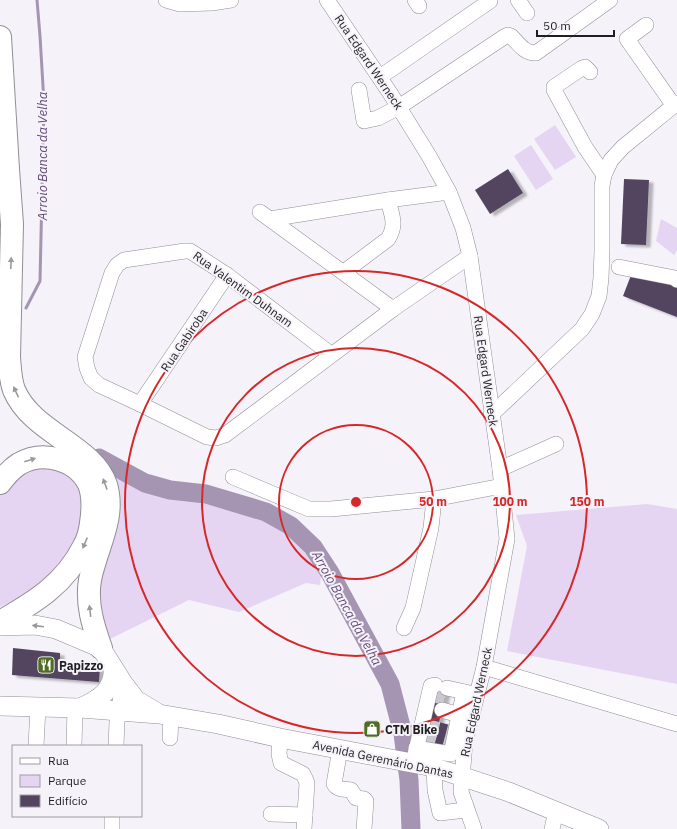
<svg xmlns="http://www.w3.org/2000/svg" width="677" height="829" viewBox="0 0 677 829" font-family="'IBM Plex Sans',sans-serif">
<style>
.green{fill:#e5d5f2}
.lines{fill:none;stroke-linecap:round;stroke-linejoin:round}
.stream{stroke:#a595b3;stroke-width:3}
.river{stroke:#a595b3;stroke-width:19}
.building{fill:#534560;filter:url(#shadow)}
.minor-tunnel{stroke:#cac8ce;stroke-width:15;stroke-dasharray:15 8;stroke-linecap:butt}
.minor-casing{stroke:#918e94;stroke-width:16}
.major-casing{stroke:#918e94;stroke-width:20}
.highway-casing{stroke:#918e94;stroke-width:24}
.minor{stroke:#fff;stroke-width:15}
.major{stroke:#fff;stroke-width:19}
.highway{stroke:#fff;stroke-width:22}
.oneway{fill:#9a9a9b}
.ring{fill:none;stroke:#d62828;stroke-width:2}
.labels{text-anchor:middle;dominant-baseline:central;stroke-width:4;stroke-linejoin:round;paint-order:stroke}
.street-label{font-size:12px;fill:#1f1e20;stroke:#f5f2f9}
.poi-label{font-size:12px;font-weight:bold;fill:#1f1e20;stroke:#f5f2f9;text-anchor:start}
.water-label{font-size:13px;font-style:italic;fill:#634a77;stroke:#f5f2f9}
.centre{fill:#d62828;stroke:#f5f2f9;stroke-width:2}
.ring-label{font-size:12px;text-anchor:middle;font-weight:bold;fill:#d62828;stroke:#f5f2f9;stroke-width:4;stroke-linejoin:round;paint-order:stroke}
</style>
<defs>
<filter id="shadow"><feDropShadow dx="4.5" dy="2.5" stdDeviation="1" flood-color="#0004"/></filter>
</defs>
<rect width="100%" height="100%" fill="#f5f2f9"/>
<!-- green -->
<g class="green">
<polygon points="555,125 576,157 555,170 534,139"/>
<polygon points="531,145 553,179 536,190 514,156"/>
<polygon points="661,219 677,228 677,250 674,255 656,241"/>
<polygon points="49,466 76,480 83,494 82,518 76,541 58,569 41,586 0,607 0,495 6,484 18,471"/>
<polygon points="106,467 275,515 323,559 320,585 306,583 239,612 189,600 108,640 96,606"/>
<polygon points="647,504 677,509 677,684 507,651 527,546 516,515"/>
</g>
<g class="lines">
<!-- stream -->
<polyline class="stream" points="26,308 40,281 44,103 40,36 37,0"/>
<!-- river -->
<polyline class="river" points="99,458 145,483 170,490 206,494 266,512 291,526 313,547 330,573 390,684 403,734 409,780 411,829"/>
</g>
<!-- building -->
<g class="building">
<polygon points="508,169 523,193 490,214 475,190"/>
<polygon points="624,179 649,180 646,245 621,244"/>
<polygon points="633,270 677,287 677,317 623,296"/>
<polygon points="13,648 60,653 60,663 100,667 99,682 12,675"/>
<polygon points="435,682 448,685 439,722 450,725 443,750 419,744"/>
</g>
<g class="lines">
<!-- minor-tunnel -->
<g class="minor-tunnel">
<polyline points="432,694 445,698"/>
<polyline points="424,726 448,732"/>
<polyline points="421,737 445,744"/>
</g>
<defs>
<g id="minor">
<polyline points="166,0 180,4 212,3 231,0"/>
<polyline points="327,0 390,93 429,156 449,192 463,228 470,256 500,469 507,539 484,667 465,742 461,792 474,829"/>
<polyline points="415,0 419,6"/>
<polyline points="518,0 527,13"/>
<polyline points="646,25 627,39 674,106"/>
<polyline points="590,72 585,67 582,68 554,87 554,90 585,147 604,175"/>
<polyline points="380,77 490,1"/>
<path d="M359,90L364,121L378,118L399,107L504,37L508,35L511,36C518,43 525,54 536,53L610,0"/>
<polyline points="260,212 393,309"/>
<polyline points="270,219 388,200 449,192"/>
<polyline points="619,267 675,278 677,280"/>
<path d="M344,272L388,239C397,225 392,216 388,200"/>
<polyline points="332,355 227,275 190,251 185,251 124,260 117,265 112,273 85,357 87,368 91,378 99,385 140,404 207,437 216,438 225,435 393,309 470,256"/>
<polyline points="140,404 227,275"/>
<polyline points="491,415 582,329 592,314 599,296 601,278 602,251 602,186 604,175 611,160 623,147 677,103"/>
<polyline points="500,469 556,444"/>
<polyline points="233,477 309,509 331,509 434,499 502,486"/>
<polyline points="404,628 413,608 431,528 434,499"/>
<polyline points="484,667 677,724"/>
<polyline points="447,688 474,694"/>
<polyline points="442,710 459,715"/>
<polyline points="170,738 171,716"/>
<polyline points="280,738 279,754 281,763 303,774 305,778 307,783 304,829"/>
<polyline points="36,746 38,707"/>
<polyline points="74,746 75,708"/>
<polyline points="116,746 117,722 123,683"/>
<polyline points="416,748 451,754 464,692"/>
<path d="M340,749L334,784C337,790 345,789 351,790L356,798L364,799L366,801L364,829"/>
<polyline points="414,759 431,686 435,685"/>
<polyline points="434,767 435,790 440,813 466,810"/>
<polyline points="271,814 305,815"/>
<polyline points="112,829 112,816"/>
<polyline points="552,829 556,811"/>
</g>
<g id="major">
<polyline points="0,626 35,625 56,629 101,648 123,683 136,700 156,712"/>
<polyline points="0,706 80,708 159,714 218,724 280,738 428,766 439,769 509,792 599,829"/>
<path d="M80,708C98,700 115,690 113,668"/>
</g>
<g id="highway">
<polyline points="0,37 8,169 6,184"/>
<path d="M8,169L12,224L9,357C10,368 10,379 14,390C32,433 93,445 106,485C116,518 96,548 90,580C86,603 93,626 101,648"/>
<path d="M0,483C6,475 11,469 19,464C43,450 77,459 89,484C94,497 93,510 91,523C90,531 88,539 84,546C65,584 35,602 0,622"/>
</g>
</defs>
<!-- minor casing -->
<use href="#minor" class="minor-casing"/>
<!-- major casing -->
<use href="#major" class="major-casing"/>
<!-- highway casing -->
<use href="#highway" class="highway-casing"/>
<!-- minor -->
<use href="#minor" class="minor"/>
<!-- major -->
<use href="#major" class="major"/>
<!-- highway -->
<use href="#highway" class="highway"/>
</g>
<!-- one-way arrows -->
<defs><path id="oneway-solid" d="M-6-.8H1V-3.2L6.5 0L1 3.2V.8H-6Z"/></defs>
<g class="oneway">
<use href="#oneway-solid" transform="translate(11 263) rotate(-88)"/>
<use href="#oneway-solid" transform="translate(16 392) rotate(-115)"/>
<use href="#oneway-solid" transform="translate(30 460) rotate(-17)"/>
<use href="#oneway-solid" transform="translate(105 484) rotate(-110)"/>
<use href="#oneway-solid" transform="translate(85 543) rotate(113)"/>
<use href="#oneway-solid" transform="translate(90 611) rotate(-97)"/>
<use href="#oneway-solid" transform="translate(38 626) rotate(-173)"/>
</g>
<!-- distance rings -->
<g class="ring">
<circle cx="356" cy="502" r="77"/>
<circle cx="356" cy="502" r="154"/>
<circle cx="356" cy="502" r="231"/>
</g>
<!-- icons -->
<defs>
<symbol id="restaurant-square" viewBox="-11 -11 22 22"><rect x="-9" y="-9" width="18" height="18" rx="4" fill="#4f6e24" stroke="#f5f2f9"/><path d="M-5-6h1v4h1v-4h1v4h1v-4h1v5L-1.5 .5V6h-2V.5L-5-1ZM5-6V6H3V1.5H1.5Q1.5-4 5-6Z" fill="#fff"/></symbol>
<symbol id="shop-square" viewBox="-11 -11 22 22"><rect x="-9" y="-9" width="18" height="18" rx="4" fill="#4f6e24" stroke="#f5f2f9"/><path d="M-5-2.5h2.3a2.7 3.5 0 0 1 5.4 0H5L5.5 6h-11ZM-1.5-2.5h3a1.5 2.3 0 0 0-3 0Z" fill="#fff"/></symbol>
</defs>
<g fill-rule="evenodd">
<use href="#restaurant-square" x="36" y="655" width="20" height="20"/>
<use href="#shop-square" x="362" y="719" width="20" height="20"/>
</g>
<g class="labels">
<!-- street labels -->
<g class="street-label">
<text transform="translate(369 62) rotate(56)">Rua Edgard Werneck</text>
<text transform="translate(243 289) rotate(36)">Rua Valentim Duhnam</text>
<text transform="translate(184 340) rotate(-56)">Rua Gabiroba</text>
<text transform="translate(486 371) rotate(82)">Rua Edgard Werneck</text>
<text transform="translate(476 702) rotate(-78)">Rua Edgard Werneck</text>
<text transform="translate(383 759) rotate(12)">Avenida Geremário Dantas</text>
</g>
<!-- poi labels -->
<g class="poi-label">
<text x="59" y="665">Papizzo</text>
<text x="385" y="729">CTM Bike</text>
</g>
<!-- water labels -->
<g class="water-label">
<text transform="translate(42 156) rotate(-90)">Arroio Banca da Velha</text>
<text transform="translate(347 608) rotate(61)">Arroio Banca da Velha</text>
</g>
</g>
<circle cx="356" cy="502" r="6" class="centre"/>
<g class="ring-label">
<text x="433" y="506">50 m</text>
<text x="510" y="506">100 m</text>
<text x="587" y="506">150 m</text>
</g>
<!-- legend -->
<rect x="12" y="745" width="130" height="72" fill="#f5f2f9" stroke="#9f9da2"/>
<rect x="20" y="758" width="20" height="6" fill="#ffffff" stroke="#9f9da2"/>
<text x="48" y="765" font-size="12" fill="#1f1e20">Rua</text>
<rect x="20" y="775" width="20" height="12" fill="#e5d5f2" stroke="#9f9da2"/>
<text x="48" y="785" font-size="12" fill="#1f1e20">Parque</text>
<rect x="20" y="795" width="20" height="12" fill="#534560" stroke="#9f9da2"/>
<text x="48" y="805" font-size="12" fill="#1f1e20">Edifício</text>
<!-- scale -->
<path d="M537 30v6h77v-6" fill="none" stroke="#1f1e20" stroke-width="2"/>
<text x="543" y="30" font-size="12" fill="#1f1e20" stroke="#f5f2f9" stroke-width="3" paint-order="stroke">50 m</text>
</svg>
